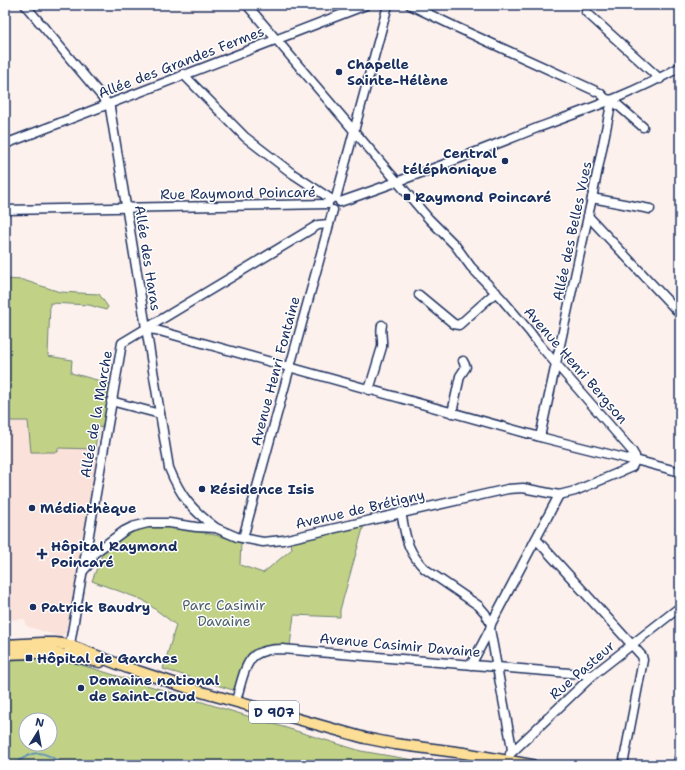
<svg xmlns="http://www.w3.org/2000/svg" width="685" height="770" viewBox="0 0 685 770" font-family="'Shantell Sans',sans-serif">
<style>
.built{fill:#fae1da}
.green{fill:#c1d287;stroke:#6e8072;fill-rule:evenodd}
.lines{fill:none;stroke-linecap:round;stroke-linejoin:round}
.stream{stroke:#6494b9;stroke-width:2}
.minor-casing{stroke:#1b2f5e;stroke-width:11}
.major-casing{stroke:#1b2f5e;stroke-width:13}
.minor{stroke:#fff;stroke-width:8}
.major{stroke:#fcde96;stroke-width:10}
.poi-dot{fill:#1b2f5e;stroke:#fff;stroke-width:1.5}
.labels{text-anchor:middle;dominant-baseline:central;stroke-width:3;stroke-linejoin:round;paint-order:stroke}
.shield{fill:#fff;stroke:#5f6d8e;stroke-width:1}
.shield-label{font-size:13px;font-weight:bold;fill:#1b2f5e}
.street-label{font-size:14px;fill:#1b2f5e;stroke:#fff}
.poi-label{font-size:14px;font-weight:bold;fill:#1b2f5e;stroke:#fff;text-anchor:start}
.park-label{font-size:14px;fill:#4d606a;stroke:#fff}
</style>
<rect width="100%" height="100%" fill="#fdf1ee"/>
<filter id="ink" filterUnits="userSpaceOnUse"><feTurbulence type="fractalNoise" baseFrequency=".025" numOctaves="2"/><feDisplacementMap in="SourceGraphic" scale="8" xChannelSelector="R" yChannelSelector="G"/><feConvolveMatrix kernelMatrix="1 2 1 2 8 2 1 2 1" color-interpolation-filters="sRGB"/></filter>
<g filter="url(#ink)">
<!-- built -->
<polygon class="built" points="5,401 90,448 97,457 66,632 61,637 26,626 25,619 5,620"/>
<!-- green -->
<g class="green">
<polygon points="5,279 23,280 60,292 99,294 108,307 106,310 89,305 50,303 48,356 72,360 71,373 112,384 104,428 98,427 95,449 58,448 58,452 31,452 28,421 5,421"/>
<path d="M154,524C183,529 213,533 241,542L240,565L263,573L292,549L291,542L364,525L340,610V617L294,615L290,646L273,644L254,653L246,662L233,690L163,669L176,625L143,600L92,581L104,549L125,532Z"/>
<path d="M38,659L72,662L361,751L442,765H5V660ZM26,720H50V744H26Z"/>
</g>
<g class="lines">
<!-- stream -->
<path class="stream" d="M13,765C37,747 42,751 65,765"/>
<defs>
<g id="minor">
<path d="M25,5L104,99L110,108L169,468C181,497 191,509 216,528"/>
<polyline points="247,5 429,219 455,245 471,267 501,298 530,332 538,343 632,451 635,456"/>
<polyline points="410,5 458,28 600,93 606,99 612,100"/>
<polyline points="586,12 660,79"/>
<polyline points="183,74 245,137 293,174 331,199"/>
<polyline points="612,100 643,127"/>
<polyline points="5,144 366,5"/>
<polyline points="336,198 388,5"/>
<polyline points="592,198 650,209"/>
<path d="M340,202C407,179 472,154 537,128C586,110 635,93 680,67"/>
<polyline points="5,210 328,204"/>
<polyline points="588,216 680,314"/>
<polyline points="419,295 454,324 459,325 496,292"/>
<polyline points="146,329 156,330 540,437 632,460"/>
<path d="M369,390L382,347C383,339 380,333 382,325"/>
<polyline points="111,401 160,414"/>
<polyline points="452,413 460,376 466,367 463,361"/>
<polyline points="540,437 592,198 612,100"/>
<polyline points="639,461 680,472"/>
<path d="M401,512C406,537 406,550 425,569L479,606L485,613L491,624"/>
<polyline points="243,538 333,210"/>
<polyline points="536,539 642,656 643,660 623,765"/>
<polyline points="83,571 92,561 93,554 124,531 132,527 148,523 169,523 196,527 216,528 237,537 263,542 283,540 508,489 523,488 559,495 575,491 632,467 634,463"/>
<polyline points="69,650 122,343 318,225 329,224"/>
<polyline points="471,665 490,629"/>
<path d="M236,701C240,688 244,663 255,655C263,650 273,649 282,649L593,675"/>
<polyline points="512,751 511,743 490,629 491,624 559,495"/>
<polyline points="510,754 593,675 680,607"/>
<polyline points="678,765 680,752"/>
</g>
<g id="major">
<polyline points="5,645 42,643 55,643 69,645 128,668 198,691 365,738 395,744 464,753 532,765"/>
<polyline points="5,654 31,653 55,653 100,662"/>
</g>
</defs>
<!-- minor casing -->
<use href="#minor" class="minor-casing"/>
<!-- major casing -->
<use href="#major" class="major-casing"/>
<!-- minor -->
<use href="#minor" class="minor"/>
<!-- major -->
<use href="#major" class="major"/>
</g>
</g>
<!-- markers -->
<g class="poi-dot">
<circle cx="339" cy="72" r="4"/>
<circle cx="505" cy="161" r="4"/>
<rect x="403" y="193" width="8" height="8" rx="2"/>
<circle cx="202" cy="489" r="4"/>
<circle cx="32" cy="508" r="4"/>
<path d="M40 548h4v4h4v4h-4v4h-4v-4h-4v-4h4z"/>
<circle cx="33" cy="607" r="4"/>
<rect x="25" y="654" width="8" height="8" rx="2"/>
<circle cx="81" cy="688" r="4"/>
</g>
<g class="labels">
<!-- shield labels -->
<rect class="shield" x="249" y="701" width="50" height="22" rx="3"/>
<g class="shield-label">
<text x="274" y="712">D 907</text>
</g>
<!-- street labels -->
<g class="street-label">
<text transform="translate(181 62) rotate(-21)">Allée des Grandes Fermes</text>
<text transform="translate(238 193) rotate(-1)">Rue Raymond Poincaré</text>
<text transform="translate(572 231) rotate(-78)">Allée des Belles Vues</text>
<text transform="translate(148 258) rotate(81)">Allée des Haras</text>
<text transform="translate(576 365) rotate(49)">Avenue Henri Bergson</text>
<text transform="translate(275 371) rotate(-75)">Avenue Henri Fontaine</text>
<text transform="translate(96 414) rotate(-80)">Allée de la Marche</text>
<text transform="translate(360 509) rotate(-13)">Avenue de Brétigny</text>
<text transform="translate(400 645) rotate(5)">Avenue Casimir Davaine</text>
<text transform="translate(582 670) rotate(-41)">Rue Pasteur</text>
</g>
<!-- poi labels -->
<g class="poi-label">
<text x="347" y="64">Chapelle<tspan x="347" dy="16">Sainte-Hélène</tspan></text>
<text x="497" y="153" text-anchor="end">Central<tspan x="497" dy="16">téléphonique</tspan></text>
<text x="415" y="197">Raymond Poincaré</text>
<text x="210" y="489">Résidence Isis</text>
<text x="40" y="508">Médiathèque</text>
<text x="51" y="546">Hôpital Raymond<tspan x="51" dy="16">Poincaré</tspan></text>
<text x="41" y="607">Patrick Baudry</text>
<text x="37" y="658">Hôpital de Garches</text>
<text x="89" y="680">Domaine national<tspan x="89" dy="16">de Saint-Cloud</tspan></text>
</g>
<!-- park labels -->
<g class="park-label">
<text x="224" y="605">Parc Casimir<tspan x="224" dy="16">Davaine</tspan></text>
</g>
</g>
<!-- margin -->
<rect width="685" height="770" fill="none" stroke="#fff" stroke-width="20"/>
<rect x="10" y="10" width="665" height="750" fill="none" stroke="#1b2f5e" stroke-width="1.5" filter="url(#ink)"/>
<!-- north arrow -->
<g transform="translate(38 732) rotate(11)"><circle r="19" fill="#ffffff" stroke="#a4acbf"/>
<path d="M0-3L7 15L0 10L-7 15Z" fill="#1b2f5e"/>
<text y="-6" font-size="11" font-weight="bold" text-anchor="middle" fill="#1b2f5e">N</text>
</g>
</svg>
